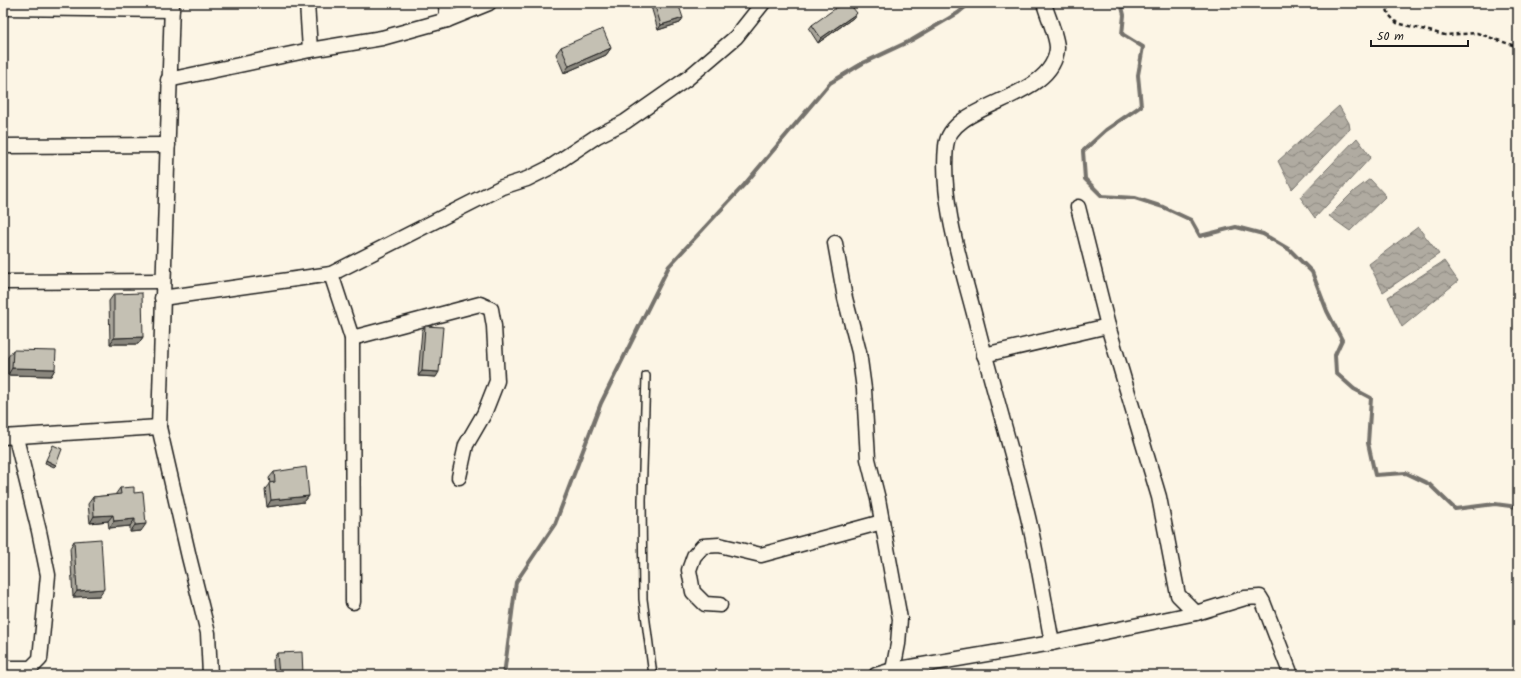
<svg xmlns="http://www.w3.org/2000/svg" width="1521" height="678" viewBox="0 0 1521 678" font-family="Kalam,sans-serif">
<style>
.water{fill:url(#water-waves);stroke:#75726c}
.lines{fill:none;stroke-linecap:round;stroke-linejoin:round}
.stream{stroke:#75726c;stroke-width:4}
.lane-casing{stroke:#1c1c1c;stroke-width:10}
.street-casing{stroke:#1c1c1c;stroke-width:17}
.path{stroke:#1c1c1c;stroke-width:2.5;stroke-dasharray:4 3;stroke-linecap:butt}
.lane{stroke:#fcf5e5;stroke-width:7}
.street{stroke:#fcf5e5;stroke-width:14}
.wall{fill:#a9a59a;stroke:#1c1c1c}
.shaded-wall{fill:#89867d;stroke:#1c1c1c}
.building{fill:#c4c0b3;stroke:#1c1c1c}
</style>
<defs>
<pattern id="water-waves" width="16" height="10" patternUnits="userSpaceOnUse"><rect width="16" height="10" fill="#b0aba1"/><path d="M0 5q4-4 8 0t8 0" fill="none" stroke="#8e8a82"/></pattern>
</defs>
<rect width="100%" height="100%" fill="#fcf5e5"/>
<filter id="ink" filterUnits="userSpaceOnUse"><feTurbulence type="fractalNoise" baseFrequency=".025" numOctaves="2"/><feDisplacementMap in="SourceGraphic" scale="8" xChannelSelector="R" yChannelSelector="G"/><feConvolveMatrix kernelMatrix="1 2 1 2 8 2 1 2 1" color-interpolation-filters="sRGB"/></filter>
<g filter="url(#ink)">
<!-- water -->
<g class="water">
<polygon points="1339,106 1349,123 1350,129 1292,189 1278,161"/>
<polygon points="1357,138 1371,157 1315,218 1300,197"/>
<polygon points="1370,179 1386,196 1350,231 1329,216 1354,191"/>
<polygon points="1418,227 1439,254 1383,292 1369,264"/>
<polygon points="1444,261 1458,281 1402,327 1388,297"/>
</g>
<g class="lines">
<!-- stream -->
<g class="stream">
<polyline points="1121,3 1124,15 1122,34 1143,47 1138,75 1141,106 1106,130 1083,151 1085,179 1102,196 1135,198 1163,207 1191,220 1200,236 1236,227 1263,234 1290,250 1312,272 1327,311 1342,340 1335,355 1336,373 1354,389 1371,398 1368,443 1375,475 1406,473 1429,484 1455,509 1495,504 1518,507"/>
<polyline points="504,675 516,582 555,524 601,403 669,266 744,185 830,83 863,63 912,40 958,13 970,3"/>
</g>
<defs>
<polyline id="lane" points="646,376 642,500 643,599 653,675"/>
<g id="street">
<polyline points="172,3 159,427 189,557 208,633 210,675"/>
<polyline points="307,3 310,50"/>
<polyline points="446,3 447,20"/>
<path d="M1044,3C1047,15 1057,36 1057,48C1054,101 950,101 946,146C940,206 964,272 978,329C995,396 1016,463 1031,530C1039,567 1045,605 1052,643"/>
<polyline points="3,8 172,10"/>
<polyline points="168,80 310,50 382,38 447,20 489,3"/>
<polyline points="3,146 168,145"/>
<polyline points="1078,207 1108,326 1159,497 1178,595 1196,613"/>
<polyline points="835,243 845,298 859,352 864,389 868,459 878,499 900,619 898,644 893,670"/>
<polyline points="331,274 352,338 353,602"/>
<polyline points="3,282 163,281"/>
<polyline points="162,298 331,274 502,187 527,179 549,168 597,136 625,122 688,78 736,37 763,3"/>
<polyline points="352,338 480,304 491,309 494,326 497,381 484,414 466,445 459,477"/>
<polyline points="984,355 1108,326"/>
<polyline points="3,437 159,427"/>
<polyline points="720,605 705,604 693,592 689,570 694,556 703,546 719,545 761,555 882,522"/>
<polyline points="3,668 31,668 40,659 48,575 39,531 16,438"/>
<polyline points="876,675 893,670 1052,643 1196,613 1245,598 1260,597 1263,602 1291,675"/>
</g>
</defs>
<!-- lane casing -->
<use href="#lane" class="lane-casing"/>
<!-- street casing -->
<use href="#street" class="street-casing"/>
<!-- path -->
<polyline class="path" points="1385,3 1389,15 1397,23 1445,35 1477,33 1518,47"/>
<!-- lane -->
<use href="#lane" class="lane"/>
<!-- street -->
<use href="#street" class="street"/>
</g>
<!-- wall -->
<g class="wall">
<polygon points="650,3 678,3 680,23 658,30"/>
<polygon points="853,18 818,43 809,29 812,25"/>
<polygon points="561,47 611,48 606,55 564,73 556,54"/>
<polygon points="114,294 143,337 138,344 110,344 109,301"/>
<polygon points="425,326 436,377 418,376 422,330"/>
<polygon points="13,350 55,369 51,376 8,375 8,357"/>
<polygon points="274,472 309,496 304,502 267,507 265,489 270,483 269,478"/>
<polygon points="120,488 134,493 141,531 130,532 130,526 109,528 108,521 90,523 88,504 93,497 115,495"/>
<polygon points="74,541 99,596 73,597 70,548"/>
<polygon points="277,653 303,675 274,675 273,660"/>
</g>
<!-- shaded-wall -->
<g class="shaded-wall">
<polygon points="857,13 853,18 818,43 821,38"/>
<polygon points="683,18 680,23 658,30 661,25"/>
<polygon points="611,48 606,55 564,73 569,66"/>
<polygon points="143,337 138,344 110,344 114,338"/>
<polygon points="12,368 55,369 51,376 8,375"/>
<polygon points="422,371 439,372 436,377 418,376"/>
<polygon points="46,460 56,465 54,467 45,463"/>
<polygon points="309,496 304,502 267,507 271,500"/>
<polygon points="113,515 108,521 90,523 94,516"/>
<polygon points="135,519 130,526 109,528 114,521"/>
<polygon points="146,524 141,531 130,532 135,525"/>
<polygon points="104,589 99,596 73,597 77,591"/>
</g>
<!-- building -->
<g class="building">
<polygon points="654,3 678,3 683,18 661,25"/>
<polygon points="843,3 849,3 857,13 821,38 812,25"/>
<polygon points="603,29 611,48 569,66 561,47"/>
<polygon points="142,293 143,337 114,338 114,294"/>
<polygon points="425,326 443,327 439,372 422,371"/>
<polygon points="13,350 56,351 55,369 12,368"/>
<polygon points="53,445 62,449 56,465 46,460"/>
<polygon points="306,467 309,496 271,500 269,483 275,482 274,472"/>
<polygon points="134,487 134,493 143,492 146,524 135,525 135,519 114,521 113,515 94,516 93,497 121,494 120,488"/>
<polygon points="101,539 104,589 77,591 74,541"/>
<polygon points="302,652 303,675 279,675 277,653"/>
</g>
</g>
<!-- margin -->
<rect width="1521" height="678" fill="none" stroke="#fcf5e5" stroke-width="16"/>
<rect x="8" y="8" width="1505" height="662" fill="none" stroke="#1c1c1c" stroke-width="1.5" filter="url(#ink)"/>
<!-- scale -->
<path d="M1371 40v6h97v-6" fill="none" stroke="#1c1c1c" stroke-width="2"/>
<text x="1377" y="40" font-size="12" fill="#1c1c1c" stroke="#fcf5e5" stroke-width="3" paint-order="stroke">50 m</text>
</svg>
